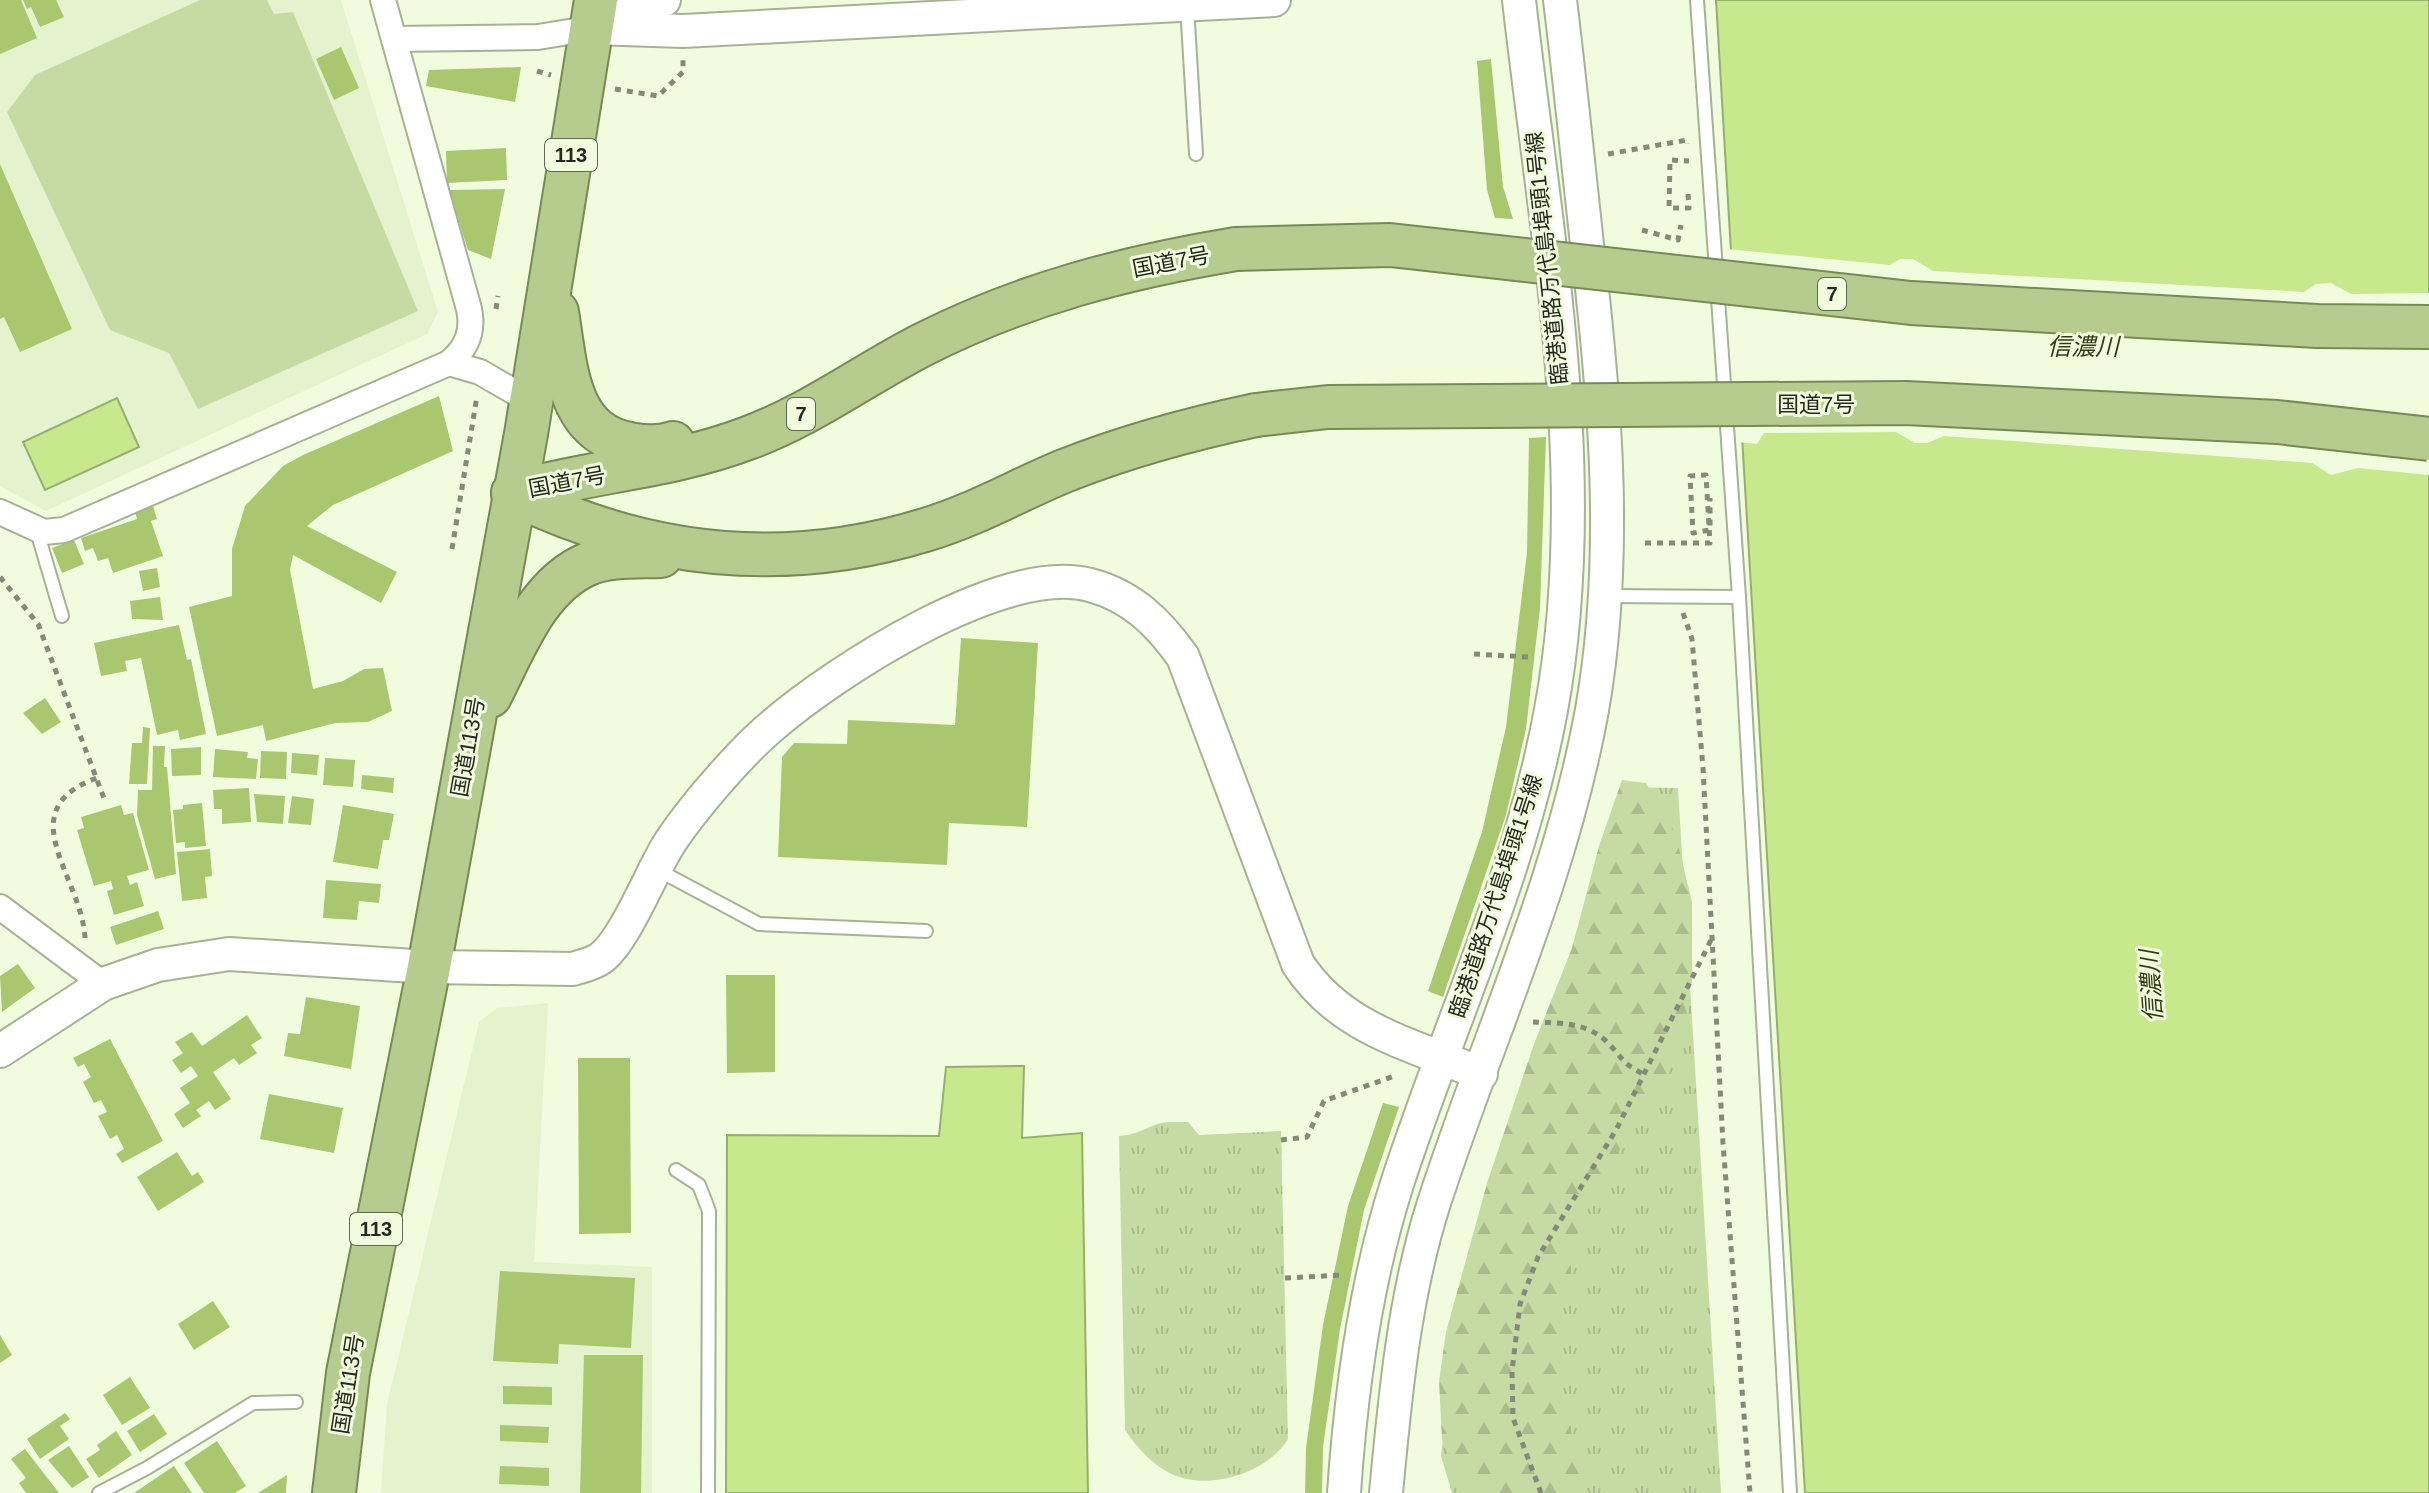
<svg xmlns="http://www.w3.org/2000/svg" width="2429" height="1493" viewBox="0 0 2429 1493" font-family="Helvetica,'Noto Sans JP',sans-serif">
<style>
.built{fill:#e4f2ce}
.grass{fill:url(#grass-tufts)}
.forest{fill:url(#forest-firs)}
.pitch{fill:#c6dba3}
.water{fill:#c8e88e;stroke:#97af6c;stroke-width:2}
.pier{fill:#f1fcdf}
.building{fill:#a9c76f}
.lines{fill:none;stroke-linecap:round;stroke-linejoin:round}
.service-casing{stroke:#a7b196;stroke-width:16}
.minor-casing{stroke:#a7b196;stroke-width:28}
.tertiary-casing{stroke:#a7b196;stroke-width:36}
.trunk-casing{stroke:#778a55;stroke-width:46}
.path{stroke:#838a77;stroke-width:5;stroke-dasharray:6 6;stroke-linecap:butt}
.service{stroke:#fff;stroke-width:12}
.minor{stroke:#fff;stroke-width:24}
.tertiary{stroke:#fff;stroke-width:32}
.trunk{stroke:#b6cb8e;stroke-width:42}
.trunk-bridge-casing{stroke:#778a55;stroke-width:46;stroke-linecap:butt}
.trunk-bridge{stroke:#b6cb8e;stroke-width:42}
.labels{text-anchor:middle;dominant-baseline:central;stroke-width:6;stroke-linejoin:round;paint-order:stroke}
.shield{fill:#f1fcdf;stroke:#626858;stroke-width:2}
.shield-label{font-size:20px;font-weight:bold;fill:#25291e}
.street-label{font-size:22px;fill:#25291e;stroke:#f1fcdf}
.water-label{font-size:24px;font-style:italic;fill:#303c17;stroke:#f1fcdf}
</style>
<defs>
<pattern id="grass-tufts" width="24" height="20" patternUnits="userSpaceOnUse" patternTransform="scale(2)"><rect width="24" height="20" fill="#c6dba3"/><path d="M3 7l-1-3M5 7V3M7 7l1-3M15 17l-1-3M17 17v-4M19 17l1-3" fill="none" stroke="#aabc8c"/></pattern>
<pattern id="forest-firs" width="22" height="20" patternUnits="userSpaceOnUse" patternTransform="scale(2)"><rect width="22" height="20" fill="#c6dba3"/><path d="M5 1l3.5 6h-7zM16 11l3.5 6h-7z" fill="#aabc8c"/></pattern>
</defs>
<rect width="100%" height="100%" fill="#f1fcdf"/>
<!-- built -->
<g class="built">
<polygon points="0,0 341,0 438,312 427,334 46,511 0,486"/>
<polygon points="548,1003 534,1262 652,1267 652,1493 381,1493 387,1404 479,1022 497,1008"/>
</g>
<!-- grass -->
<g class="grass">
<polygon points="1620,787 1678,788 1721,1493 1452,1493 1441,1456 1460,1288 1602,873"/>
<path d="M1169,1122H1188L1199,1135L1281,1131L1288,1439C1268,1472 1213,1490 1176,1476C1154,1467 1138,1449 1125,1430L1119,1136C1144,1134 1147,1124 1169,1122Z"/>
</g>
<!-- forest -->
<polygon class="forest" points="1622,780 1646,783 1676,836 1692,902 1692,982 1670,1068 1599,1184 1571,1249 1570,1290 1558,1323 1560,1382 1584,1488 1588,1493 1471,1493 1442,1440 1439,1381 1446,1332 1488,1180 1534,1044 1572,948 1599,846"/>
<!-- pitch -->
<polygon class="pitch" points="200,0 267,0 274,14 293,12 418,311 198,409 169,353 110,330 7,112 35,75"/>
<!-- water -->
<g class="water">
<polygon points="1716,0 2429,0 2429,1493 1805,1493"/>
<polygon points="117,398 139,447 45,490 23,442"/>
<polygon points="1024,1066 1022,1138 1082,1133 1088,1493 726,1493 727,1135 939,1136 946,1067"/>
</g>
<!-- pier -->
<polygon class="pier" points="1727,249 1890,265 1900,259 1913,259 1933,271 2304,292 2316,284 2331,283 2351,294 2429,293 2429,475 2358,468 2331,475 2312,463 1944,436 1927,443 1915,443 1896,432 1764,433 1757,444 1738,442"/>
<!-- building -->
<g class="building">
<polygon points="0,0 21,0 37,38 0,54"/>
<polygon points="23,0 56,0 64,17 40,27 31,7 27,9"/>
<polygon points="341,47 359,88 334,100 316,59"/>
<polygon points="1491,59 1503,187 1513,219 1495,218 1487,190 1477,61"/>
<polygon points="521,67 515,102 426,86 429,70"/>
<polygon points="506,148 507,180 447,183 446,151"/>
<polygon points="0,164 72,329 20,352 4,317 0,319"/>
<polygon points="505,189 491,259 468,250 449,190"/>
<polygon points="439,396 453,451 333,505 307,526 397,572 381,603 293,555 290,570 313,689 343,681 364,669 383,668 392,711 368,722 335,723 266,741 263,725 217,736 189,607 232,596 232,549 245,506 283,466 303,455"/>
<polygon points="1546,437 1540,608 1526,729 1506,815 1443,997 1428,991 1482,832 1506,727 1527,553 1529,438"/>
<polygon points="153,506 157,519 151,521 163,556 113,573 108,558 98,561 93,548 85,551 81,538 137,519 135,512"/>
<polygon points="74,540 84,564 62,573 52,548"/>
<polygon points="157,568 160,587 143,591 139,571"/>
<polygon points="160,597 163,620 132,619 130,601"/>
<polygon points="179,625 187,660 191,659 206,734 180,740 178,730 157,735 141,658 125,661 127,671 101,676 94,643"/>
<polygon points="961,638 1038,643 1027,827 949,823 947,865 778,857 782,757 794,743 847,744 848,720 955,725"/>
<polygon points="45,698 61,722 42,734 23,713"/>
<polygon points="143,727 150,728 147,784 129,784 132,743 142,743"/>
<polygon points="153,746 165,746 164,767 167,767 176,874 155,879 137,815 138,790 152,790"/>
<polygon points="201,747 201,775 172,776 171,749"/>
<polygon points="215,749 248,752 247,758 258,759 256,779 213,777"/>
<polygon points="261,751 287,752 286,779 260,778"/>
<polygon points="292,753 319,755 317,775 291,773"/>
<polygon points="325,758 355,760 353,787 323,785"/>
<polygon points="362,775 394,778 393,793 361,789"/>
<polygon points="249,788 251,822 222,824 222,809 214,809 213,790"/>
<polygon points="254,794 285,796 283,824 257,822"/>
<polygon points="292,796 314,799 311,825 288,823"/>
<polygon points="202,803 206,846 185,848 185,842 176,843 173,810 183,809 183,805"/>
<polygon points="121,805 124,815 133,813 149,870 127,876 130,885 137,882 144,906 114,915 107,891 113,889 111,881 94,886 77,830 84,828 81,817"/>
<polygon points="343,805 394,814 389,840 383,840 378,869 333,862"/>
<polygon points="210,849 212,876 205,877 207,898 182,901 177,852"/>
<polygon points="326,880 381,884 379,903 359,901 357,920 323,918"/>
<polygon points="158,911 164,929 116,945 110,927"/>
<polygon points="18,964 35,988 2,1012 0,976"/>
<polygon points="726,975 775,975 775,1072 727,1073"/>
<polygon points="306,997 360,1006 351,1069 284,1056 288,1033 300,1034"/>
<polygon points="247,1015 262,1038 251,1045 257,1053 239,1065 234,1058 213,1072 231,1099 215,1110 209,1101 196,1110 201,1116 183,1128 174,1114 190,1103 180,1088 198,1076 191,1066 181,1073 172,1060 183,1053 175,1042 192,1032 202,1046"/>
<polygon points="110,1039 163,1141 122,1163 116,1154 124,1149 117,1135 110,1139 98,1116 107,1112 101,1100 94,1103 83,1082 91,1077 84,1064 78,1067 73,1058"/>
<polygon points="578,1058 630,1058 631,1233 579,1234"/>
<polygon points="269,1094 343,1108 334,1153 260,1139"/>
<polygon points="1383,1103 1399,1107 1364,1210 1340,1329 1323,1447 1322,1493 1305,1493 1306,1448 1323,1325 1348,1206"/>
<polygon points="177,1152 192,1176 198,1172 204,1182 158,1211 137,1177"/>
<polygon points="500,1271 635,1278 631,1348 559,1344 558,1364 493,1361"/>
<polygon points="213,1301 230,1327 194,1350 178,1324"/>
<polygon points="0,1335 12,1355 0,1363"/>
<polygon points="584,1355 643,1355 641,1493 580,1493"/>
<polygon points="130,1377 150,1408 122,1425 103,1395"/>
<polygon points="503,1386 552,1387 552,1405 503,1404"/>
<polygon points="65,1413 70,1419 60,1426 69,1439 40,1459 27,1439"/>
<polygon points="154,1414 167,1434 140,1452 127,1431"/>
<polygon points="500,1425 549,1427 548,1443 500,1441"/>
<polygon points="116,1431 132,1455 99,1478 86,1459 100,1450 97,1445"/>
<polygon points="217,1441 246,1486 235,1493 204,1493 184,1463"/>
<polygon points="69,1446 89,1477 72,1488 48,1460"/>
<polygon points="25,1449 59,1493 26,1493 19,1483 26,1478 11,1459"/>
<polygon points="174,1466 192,1493 134,1493"/>
<polygon points="500,1466 549,1468 549,1486 499,1484"/>
<polygon points="287,1475 286,1493 258,1493"/>
</g>
<g class="lines">
<defs>
<g id="service">
<polyline points="1697,0 1739,597 1790,1493"/>
<polyline points="1187,6 1196,154"/>
<polyline points="36,528 62,616"/>
<polyline points="1607,596 1739,597"/>
<polyline points="658,870 759,924 926,931"/>
<polyline points="676,1170 699,1185 709,1211 708,1493"/>
<polyline points="99,1493 147,1468 253,1403 296,1402"/>
</g>
<g id="minor">
<polyline points="394,39 538,37 593,28"/>
<polyline points="449,363 480,372 530,401"/>
<path d="M0,512L44,532L64,530L449,363C466,349 474,332 469,309L383,0"/>
<polyline points="0,907 103,984"/>
</g>
<g id="tertiary">
<polyline points="603,23 664,0"/>
<polyline points="593,28 683,31 1274,0"/>
<path d="M0,1051L103,984L158,965L229,954L429,967L573,969C582,966 593,964 601,958C624,941 650,876 666,849C677,830 691,813 705,796C726,771 747,747 772,726C836,671 1004,562 1090,585C1132,596 1159,623 1183,657L1298,964C1342,1031 1411,1043 1481,1074"/>
<path d="M1344,1493C1351,1389 1365,1284 1397,1184C1448,1026 1521,874 1551,710C1594,478 1545,231 1519,0"/>
<path d="M1386,1493C1395,1397 1404,1298 1433,1206C1486,1041 1561,882 1592,710C1619,556 1605,398 1587,244C1578,163 1570,81 1560,0"/>
</g>
<g id="trunk">
<path d="M557,312C566,365 566,433 630,444C645,447 659,448 673,443"/>
<path d="M513,493C645,558 784,573 925,530C973,516 1018,490 1064,471C1127,446 1190,429 1256,415"/>
<path d="M513,493C591,471 672,467 748,438C811,415 865,374 924,344C1023,294 1127,267 1236,249"/>
<path d="M490,696C514,650 536,586 588,564C610,555 637,557 661,556"/>
<polyline points="334,1493 348,1373 429,967 526,434 596,0"/>
</g>
</defs>
<!-- service casing -->
<use href="#service" class="service-casing"/>
<!-- minor casing -->
<use href="#minor" class="minor-casing"/>
<!-- tertiary casing -->
<use href="#tertiary" class="tertiary-casing"/>
<!-- trunk casing -->
<use href="#trunk" class="trunk-casing"/>
<!-- path -->
<g class="path">
<polyline points="537,71 551,75"/>
<polyline points="615,89 658,96 683,72 683,57"/>
<polyline points="1608,154 1687,140 1687,144"/>
<polyline points="1688,194 1689,208 1669,208 1670,160 1689,161"/>
<polyline points="1642,230 1678,240 1681,225"/>
<polyline points="496,309 498,296"/>
<polyline points="1645,543 1710,543 1706,475 1690,476 1693,533 1710,530 1710,498"/>
<polyline points="452,549 477,396"/>
<polyline points="0,577 38,624 105,801"/>
<polyline points="1683,613 1692,639 1703,768 1723,1143 1750,1493"/>
<polyline points="1474,654 1528,657"/>
<path d="M85,938C82,877 8,810 97,778"/>
<path d="M1533,1022C1559,1023 1587,1022 1607,1042C1624,1059 1620,1062 1645,1075"/>
<polyline points="1281,1140 1307,1137 1324,1101 1394,1076"/>
<polyline points="1285,1278 1343,1275"/>
<polyline points="1541,1493 1513,1418 1512,1371 1520,1304 1538,1257 1616,1130 1711,940"/>
</g>
<!-- service -->
<use href="#service" class="service"/>
<!-- minor -->
<use href="#minor" class="minor"/>
<!-- tertiary -->
<use href="#tertiary" class="tertiary"/>
<!-- trunk -->
<use href="#trunk" class="trunk"/>
<defs>
<g id="trunk-bridge">
<polyline points="1236,249 1390,245 1911,303 2317,326 2429,327"/>
<polyline points="1256,415 1328,407 1906,403 2277,422 2429,439"/>
</g>
</defs>
<!-- trunk-bridge casing -->
<use href="#trunk-bridge" class="trunk-bridge-casing"/>
<!-- trunk-bridge -->
<use href="#trunk-bridge" class="trunk-bridge"/>
</g>
<g class="labels">
<!-- shield labels -->
<g class="shield">
<rect x="545" y="139" width="52" height="32" rx="6"/>
<rect x="1818" y="278" width="28" height="32" rx="6"/>
<rect x="787" y="398" width="28" height="32" rx="6"/>
<rect x="350" y="1213" width="52" height="32" rx="6"/>
</g>
<g class="shield-label">
<text x="571" y="155">113</text>
<text x="1832" y="294">7</text>
<text x="801" y="414">7</text>
<text x="376" y="1229">113</text>
</g>
<!-- street labels -->
<g class="street-label">
<text transform="translate(1547 258) rotate(-96)">臨港道路万代島埠頭1号線</text>
<text transform="translate(1171 262) rotate(-11)">国道7号</text>
<text x="1816" y="404">国道7号</text>
<text transform="translate(567 482) rotate(-11)">国道7号</text>
<text transform="translate(468 747) rotate(-80)">国道113号</text>
<text transform="translate(1496 896) rotate(-72)">臨港道路万代島埠頭1号線</text>
<text transform="translate(348 1384) rotate(-81)">国道113号</text>
</g>
<!-- water labels -->
<g class="water-label">
<text x="2083" y="346">信濃川</text>
<text transform="translate(2151 986) rotate(-94)">信濃川</text>
</g>
</g>
</svg>
